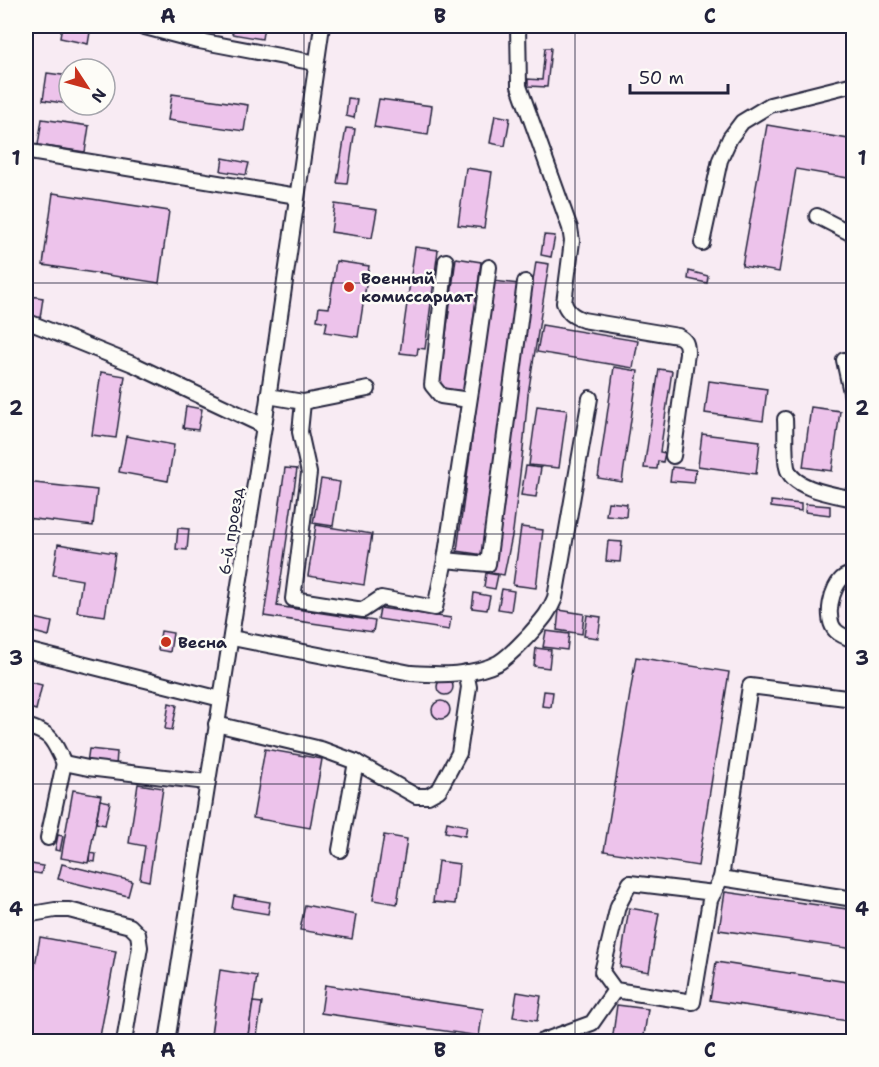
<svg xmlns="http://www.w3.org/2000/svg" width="879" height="1067" viewBox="0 0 879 1067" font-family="'Shantell Sans',sans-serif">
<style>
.built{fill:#f8ebf3;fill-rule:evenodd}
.building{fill:#edc3eb;stroke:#22223b;stroke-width:1.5}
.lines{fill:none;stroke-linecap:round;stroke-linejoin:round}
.minor-casing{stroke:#22223b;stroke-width:18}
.minor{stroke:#fdfcf7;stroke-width:14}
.grid{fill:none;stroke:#22223b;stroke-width:1.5;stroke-opacity:0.55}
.poi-dot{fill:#c8321e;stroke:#fdfcf7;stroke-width:2}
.labels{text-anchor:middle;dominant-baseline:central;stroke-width:5;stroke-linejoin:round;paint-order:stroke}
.poi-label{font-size:16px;font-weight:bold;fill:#22223b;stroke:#fdfcf7;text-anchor:start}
.street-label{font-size:16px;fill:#22223b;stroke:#fdfcf7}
.neatline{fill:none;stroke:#22223b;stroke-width:2}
.grid-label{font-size:20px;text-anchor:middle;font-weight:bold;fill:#22223b}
</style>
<rect width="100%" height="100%" fill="#fdfcf7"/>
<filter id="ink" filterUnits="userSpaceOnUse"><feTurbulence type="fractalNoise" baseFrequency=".0167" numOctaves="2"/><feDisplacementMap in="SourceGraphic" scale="12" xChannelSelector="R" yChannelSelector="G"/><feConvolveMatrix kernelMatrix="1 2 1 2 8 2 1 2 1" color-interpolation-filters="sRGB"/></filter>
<g filter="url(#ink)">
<!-- built -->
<path class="built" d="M26,26H853V1041H26ZM69,69H105V105H69Z"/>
<!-- building -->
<g class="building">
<polygon points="62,26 91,26 88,44 60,38"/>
<polygon points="233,26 264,26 262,39 232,34"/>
<polygon points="545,48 551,48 547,87 528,86 528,79 542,80"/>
<polygon points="47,73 69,76 69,104 43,100"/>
<polygon points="172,94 248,105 244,131 168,120"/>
<polygon points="348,98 357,99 354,118 346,116"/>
<polygon points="379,99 432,106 428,135 374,127"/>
<polygon points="76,105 102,105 101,109"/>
<polygon points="495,115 510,118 505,146 490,143"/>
<polygon points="42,119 89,126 85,152 38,145"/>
<polygon points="767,125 854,140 854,179 796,169 779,272 742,266"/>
<polygon points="346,128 355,129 347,184 337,183"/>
<polygon points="223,158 249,163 246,175 221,171"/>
<polygon points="466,168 492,172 484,228 458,225"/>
<polygon points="53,193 169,211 159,283 43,265"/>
<polygon points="335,204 377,210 372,238 331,232"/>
<polygon points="544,235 555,236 551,257 541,255"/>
<polygon points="415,247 438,250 425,349 418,348 417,355 400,353"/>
<polygon points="456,258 481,262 464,391 439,388"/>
<polygon points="336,261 369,266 358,337 325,332 327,322 317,320 319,307 329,308"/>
<polygon points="536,262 549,264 528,394 523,449 513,531 504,575 491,573 500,529 510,448 515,391"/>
<polygon points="689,271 708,276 707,283 688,279"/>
<polygon points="493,281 519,284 484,555 457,551"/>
<polygon points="30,296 43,298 40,318 27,315"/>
<polygon points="542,325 638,341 633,368 537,352"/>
<polygon points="614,367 638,371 622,482 598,478"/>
<polygon points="659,369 672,371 660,452 665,453 663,462 658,461 657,469 644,468"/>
<polygon points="101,372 125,376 116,438 92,435"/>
<polygon points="709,381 767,389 763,421 705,413"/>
<polygon points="186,406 202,409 198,430 183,428"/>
<polygon points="537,406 567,410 559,468 529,465"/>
<polygon points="811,407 840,411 832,471 803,467"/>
<polygon points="702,434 760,441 756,474 698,466"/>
<polygon points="126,436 174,445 168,481 119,472"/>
<polygon points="526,466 541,468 536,497 521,495"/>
<polygon points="672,467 696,470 694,483 670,481"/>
<polygon points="285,468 297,469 277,606 375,621 373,632 264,616"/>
<polygon points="321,479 340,482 333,526 313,523"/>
<polygon points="26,482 97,490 93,526 26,518"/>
<polygon points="771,501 801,504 801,511 771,507"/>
<polygon points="608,502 627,504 626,517 606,515"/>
<polygon points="806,504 830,506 830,515 805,512"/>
<polygon points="316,525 372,534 364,585 308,576"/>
<polygon points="521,527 543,530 536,588 513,585"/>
<polygon points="178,528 189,529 187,550 176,549"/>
<polygon points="608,541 622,542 620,562 606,561"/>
<polygon points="58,544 115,553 105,616 77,612 82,580 53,575"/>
<polygon points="486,573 498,575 495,589 484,587"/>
<polygon points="502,589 514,591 511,611 498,609"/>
<polygon points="474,593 490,596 487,610 472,608"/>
<polygon points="380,608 451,618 449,630 378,619"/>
<polygon points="559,610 584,614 582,634 557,630"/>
<polygon points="587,615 601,617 598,638 584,636"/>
<polygon points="26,616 52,622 49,636 26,630"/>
<polygon points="161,631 173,633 170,652 158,650"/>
<polygon points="546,631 569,634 567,650 543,647"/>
<polygon points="536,648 551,650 549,668 534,666"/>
<polygon points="636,657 729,672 698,866 604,851"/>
<circle cx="445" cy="687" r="8"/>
<polygon points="26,681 42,685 36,710 26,707"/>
<polygon points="544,691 553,692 551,707 542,706"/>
<circle cx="441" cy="710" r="9"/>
<polygon points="169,703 177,705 172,730 165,729"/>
<polygon points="89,749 117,752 116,766 87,763"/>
<polygon points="265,749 322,759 310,828 253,818"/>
<polygon points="138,784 163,788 149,881 140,879 145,846 129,843"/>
<polygon points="73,790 101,795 88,863 61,858"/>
<polygon points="100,800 110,802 105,825 96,823"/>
<polygon points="447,822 467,826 465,836 445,832"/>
<polygon points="58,835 63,836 60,851 55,850"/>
<polygon points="384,835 407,839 397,904 373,900"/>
<polygon points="90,853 96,854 95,862 89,861"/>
<polygon points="438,861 459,864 455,904 433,902"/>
<polygon points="31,864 43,866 41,874 29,872"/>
<polygon points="62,864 132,881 128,896 58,879"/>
<polygon points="725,892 854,910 854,949 719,930"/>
<polygon points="234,896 270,902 268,914 232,908"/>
<polygon points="305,905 356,915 352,939 300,930"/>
<polygon points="629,908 659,913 649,972 620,967"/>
<polygon points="40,937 116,951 99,1042 26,1042 26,1017"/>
<polygon points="716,962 854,983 854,1022 710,1000"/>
<polygon points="220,970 257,976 247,1042 210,1042"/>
<polygon points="325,985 483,1009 479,1036 321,1013"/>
<polygon points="517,992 541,996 537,1021 513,1017"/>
<polygon points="253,1002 262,1003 256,1042 247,1042"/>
<polygon points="617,1005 648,1009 643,1042 612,1042"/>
<polygon points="702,1037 734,1042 701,1042"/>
</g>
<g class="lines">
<defs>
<g id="minor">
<polyline points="141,26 194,40 316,63"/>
<path d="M518,26L519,86L570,228L572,241L564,303C568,313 573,316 583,320L678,336C686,340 687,344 687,353L673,456"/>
<polyline points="26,148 30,152 297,196"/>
<polyline points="817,216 854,235"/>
<polyline points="702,243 720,160 730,138 742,122 770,105 854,84"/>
<polyline points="446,261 432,385 441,396 469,400"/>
<polyline points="26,321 135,365 264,426"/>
<polyline points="844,360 854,406"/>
<polyline points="268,396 303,402 300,432 309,473 293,599 363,610 381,598 435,608 445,560 478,345 489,267"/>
<polyline points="303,402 368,389"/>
<path d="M785,419C786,434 784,452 787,467C791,489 836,495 854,499"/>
<polyline points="445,560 488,564 525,282"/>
<path d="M854,573C850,575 847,575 844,577C831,586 824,620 836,631C840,635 848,638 854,640"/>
<path d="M232,638L411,673C439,675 473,676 498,663C510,656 519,645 529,635C541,621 548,615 555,598L590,398"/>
<polyline points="26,650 221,699"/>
<polyline points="854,699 750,686 721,878 854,899"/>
<polyline points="216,724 321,749 356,762 340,850"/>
<path d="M26,726C53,734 52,739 64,763L88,768L207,782"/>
<polyline points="356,762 416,796 428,796 439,790 459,753 469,687 466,672"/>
<polyline points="48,838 64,763"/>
<polyline points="714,893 630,883 618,906 602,972 615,990 693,1002 710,900 721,878"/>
<polyline points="26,915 55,910 69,910 130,926 138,934 140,947 124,1042"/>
<polyline points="167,1042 264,426 322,26"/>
<polyline points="540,1042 592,1023 615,990"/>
</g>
</defs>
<!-- minor casing -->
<use href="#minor" class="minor-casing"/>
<!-- minor -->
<use href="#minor" class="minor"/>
</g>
</g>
<!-- grid -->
<path class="grid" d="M304,26V1042M575,26V1042M26,283H854M26,534H854M26,784H854"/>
<!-- markers -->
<g class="poi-dot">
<circle cx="349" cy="287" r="6"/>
<circle cx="166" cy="642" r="6"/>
</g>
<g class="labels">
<!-- poi labels -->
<g class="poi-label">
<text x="361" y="278">Военный<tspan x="361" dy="18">комиссариат</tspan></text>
<text x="178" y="642">Весна</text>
</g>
<!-- street labels -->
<g class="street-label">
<text transform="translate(231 531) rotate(-81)">6-й проезд</text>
</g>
</g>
<!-- margin -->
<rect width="879" height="1067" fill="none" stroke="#fdfcf7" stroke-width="66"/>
<!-- north arrow -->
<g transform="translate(87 87) rotate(126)"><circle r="28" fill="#fdfcf7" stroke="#a5a5ac" stroke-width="1.5"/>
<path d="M0-4.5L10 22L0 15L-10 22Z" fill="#c8321e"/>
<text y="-9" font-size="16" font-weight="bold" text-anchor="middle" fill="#22223b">N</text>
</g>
<!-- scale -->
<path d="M630 84v9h98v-9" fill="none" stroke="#22223b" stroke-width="3"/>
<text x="639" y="84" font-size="18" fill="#22223b" stroke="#fdfcf7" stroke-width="4.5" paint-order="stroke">50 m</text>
<rect x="33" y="33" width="813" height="1001" class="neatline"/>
<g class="grid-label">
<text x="168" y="23">A</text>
<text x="440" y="23">B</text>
<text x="710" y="23">C</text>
<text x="16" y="165">1</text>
<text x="862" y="165">1</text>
<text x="16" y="415">2</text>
<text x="862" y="415">2</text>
<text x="16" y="665">3</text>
<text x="862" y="665">3</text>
<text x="16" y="916">4</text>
<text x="862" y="916">4</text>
<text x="168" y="1057">A</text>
<text x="440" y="1057">B</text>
<text x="710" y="1057">C</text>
</g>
</svg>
